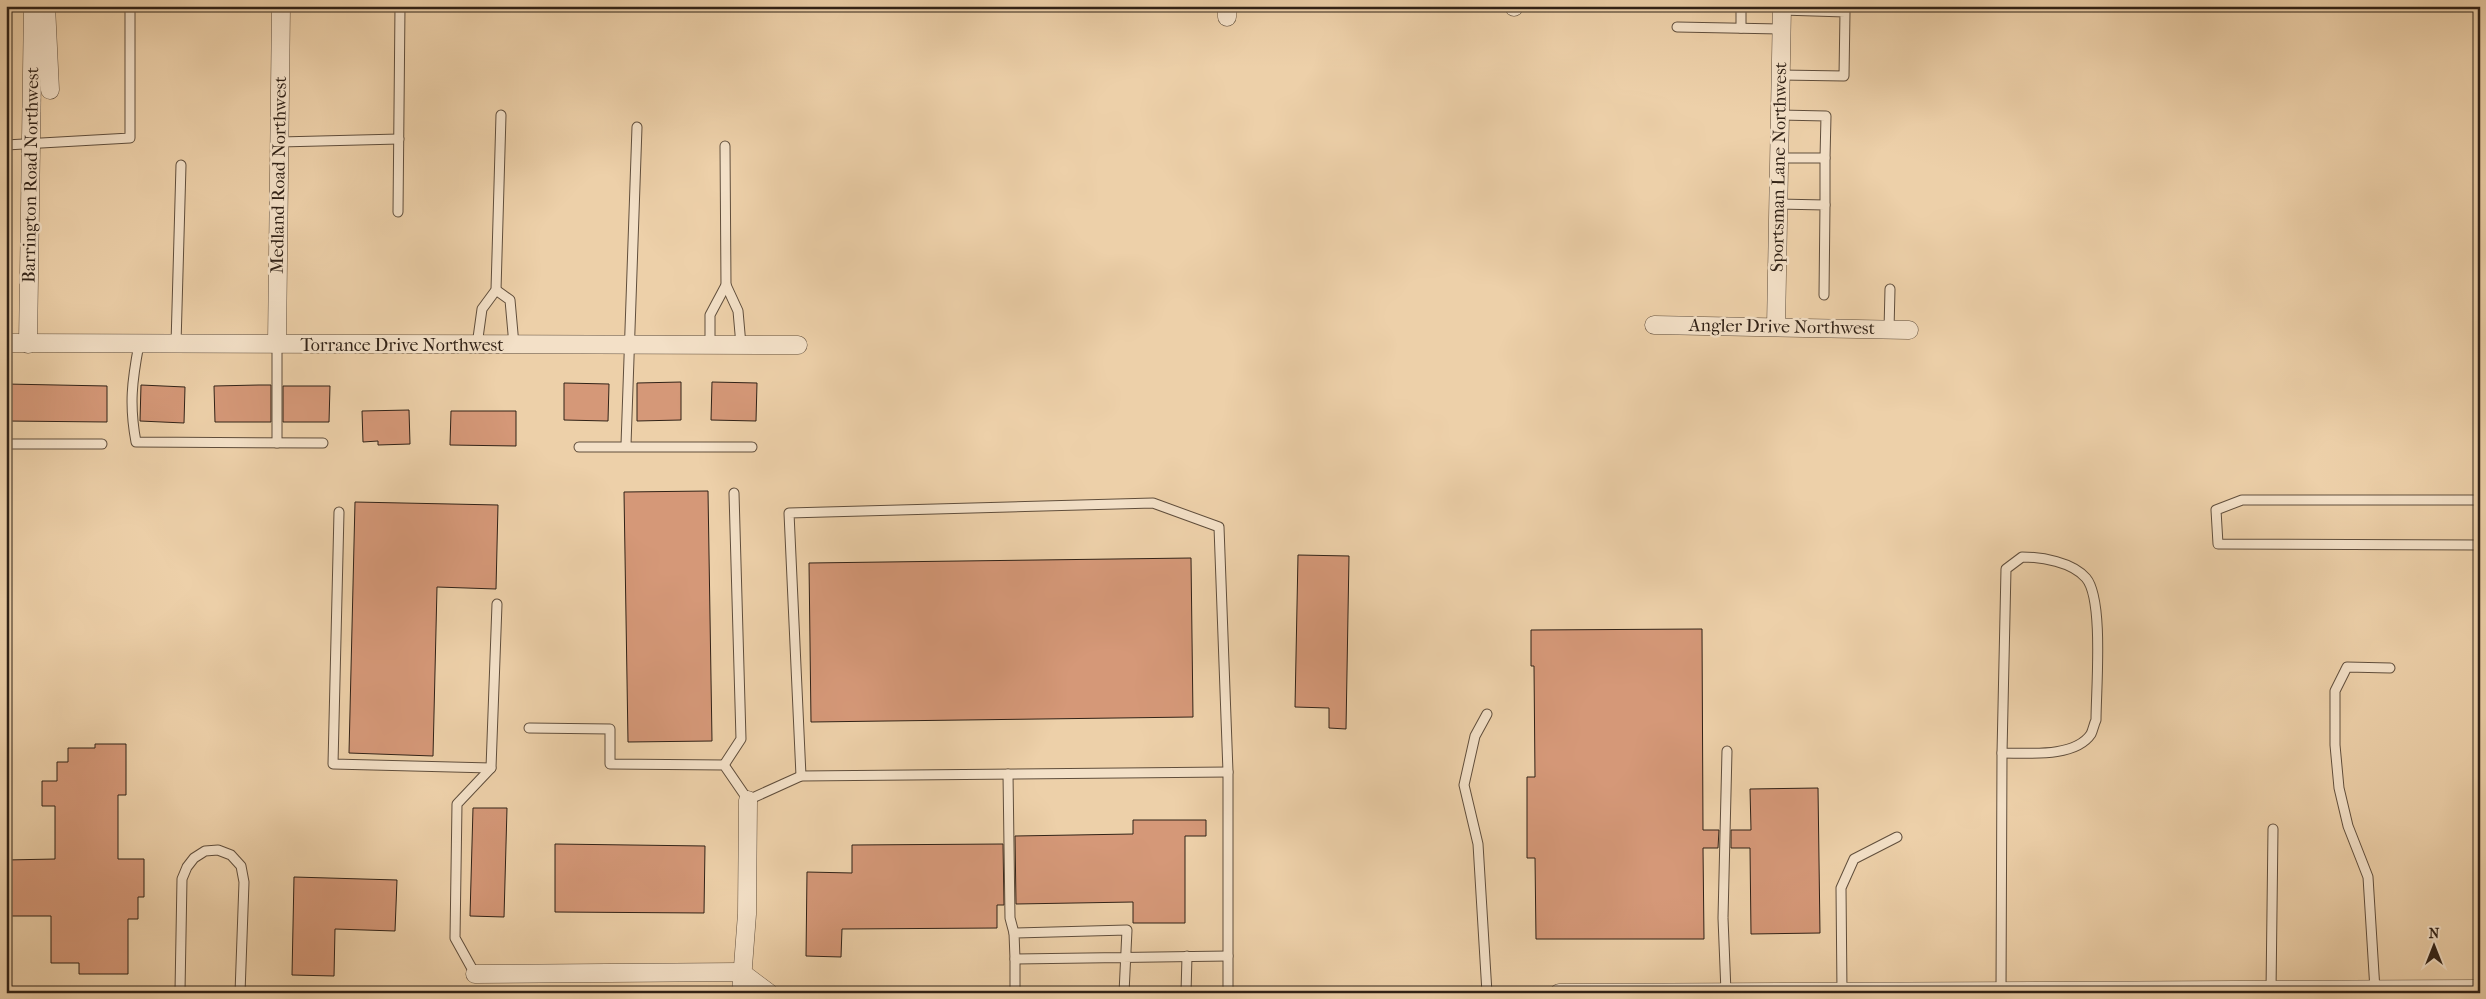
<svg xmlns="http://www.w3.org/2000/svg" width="2486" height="999" viewBox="0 0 2486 999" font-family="'IM FELL French Canon',serif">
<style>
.building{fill:#d59878;stroke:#312217}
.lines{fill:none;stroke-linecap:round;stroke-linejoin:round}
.service-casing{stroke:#604e3c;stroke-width:11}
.minor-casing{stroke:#604e3c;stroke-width:19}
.service{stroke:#f3e0c7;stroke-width:9}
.minor{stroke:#f3e0c7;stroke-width:18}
.labels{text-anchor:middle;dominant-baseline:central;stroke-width:5;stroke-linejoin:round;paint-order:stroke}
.street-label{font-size:18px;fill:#312217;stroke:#f3e0c7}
</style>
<rect width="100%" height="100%" fill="#edd0a9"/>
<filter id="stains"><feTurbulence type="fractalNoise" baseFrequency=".004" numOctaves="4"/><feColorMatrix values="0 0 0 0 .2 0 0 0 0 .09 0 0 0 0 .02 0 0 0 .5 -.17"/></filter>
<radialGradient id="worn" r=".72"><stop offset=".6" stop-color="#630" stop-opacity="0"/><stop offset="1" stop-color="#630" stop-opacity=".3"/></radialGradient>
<!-- building -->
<g class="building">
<polygon points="681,382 681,420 637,421 637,383"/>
<polygon points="712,382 757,383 756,421 711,420"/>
<polygon points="564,383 609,384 608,421 564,420"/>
<polygon points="6,384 107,386 107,422 6,421"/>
<polygon points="141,385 185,387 184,423 140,421"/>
<polygon points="259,385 271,385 271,422 215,422 214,386"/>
<polygon points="283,386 330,386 329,422 283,422"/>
<polygon points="409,410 410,444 378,445 378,441 363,442 362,411"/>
<polygon points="451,411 516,411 516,446 450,445"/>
<polygon points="708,491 712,741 628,742 624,492"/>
<polygon points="355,502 498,505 496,589 437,587 433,756 349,753"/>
<polygon points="1298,555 1349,556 1346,729 1329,728 1329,708 1295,707"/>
<polygon points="1191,558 1193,717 811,722 809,563"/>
<polygon points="1702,629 1703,830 1719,830 1718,848 1703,848 1704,939 1536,939 1535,858 1527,858 1527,777 1535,777 1534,666 1531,666 1531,630"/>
<polygon points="95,744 126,744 126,795 118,795 118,859 144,859 144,897 138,897 138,919 128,919 128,974 79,974 79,963 51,963 51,916 6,916 6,860 55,859 55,806 42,806 42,781 57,781 57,762 68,762 68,748 95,748"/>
<polygon points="1818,788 1820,933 1751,934 1750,848 1731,848 1731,830 1751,830 1750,789"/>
<polygon points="473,808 507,808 504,917 470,916"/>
<polygon points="1133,820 1206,820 1206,836 1185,836 1185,923 1133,923 1133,902 1016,904 1015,836 1133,834"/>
<polygon points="555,844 705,846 704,913 555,912"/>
<polygon points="1003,844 1004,905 997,905 997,928 842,929 841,957 806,956 807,872 852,873 852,845"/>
<polygon points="294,877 397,880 395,931 335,929 334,976 292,975"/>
</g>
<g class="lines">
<defs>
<g id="service">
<polyline points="1677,27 1781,29"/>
<polyline points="1741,28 1741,6"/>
<polyline points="1781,75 1844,76 1845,12 1782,10"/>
<polyline points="1780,115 1826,116 1825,158"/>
<polyline points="280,142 399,139"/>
<polyline points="6,145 130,138 130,6"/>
<polyline points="1779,158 1825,158 1825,205"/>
<polyline points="1778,204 1825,205 1824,295"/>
<polyline points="398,212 400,7"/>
<polyline points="726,285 738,311 741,345"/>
<polyline points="496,290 510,300 514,345"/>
<polyline points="1889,330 1890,289"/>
<path d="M139,344C132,381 129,405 136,442L323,443"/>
<polyline points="176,344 181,165"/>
<polyline points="477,345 482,309 496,290 501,115"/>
<polyline points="710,345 710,315 726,285 725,146"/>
<polyline points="277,443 277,344"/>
<polyline points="6,444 102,444"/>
<polyline points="626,445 637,127"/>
<polyline points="579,447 752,447"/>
<polyline points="2480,500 2242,500 2216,510 2218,544 2480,545"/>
<polyline points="339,512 333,764 491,768"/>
<path d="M2022,557C2042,557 2072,562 2086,578C2104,599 2096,690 2096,720C2094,724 2093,730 2091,734C2075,758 2027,753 2002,753L2006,569Z"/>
<polyline points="529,728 610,729 610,764 724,765 748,800 801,776 1228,772"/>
<polyline points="724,765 741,739 734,493"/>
<polyline points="1008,774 1010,918 1014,933"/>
<polyline points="801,776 789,513 1153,503 1219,527 1228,772 1228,993"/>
<polyline points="1015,959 1015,993"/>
<polyline points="475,974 455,938 457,804 491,768 497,604"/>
<polyline points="2375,990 2368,877 2348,826 2339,788 2335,745 2335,691 2347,667 2390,668"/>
<polyline points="2271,991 2273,829"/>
<polyline points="1726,992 1723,918 1727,751"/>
<polyline points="1842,992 1841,888 1854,859 1897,837"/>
<polyline points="2001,992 2002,753"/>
<polyline points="182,993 180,991 182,879 187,867 194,858 205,851 218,850 231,855 241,866 244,882 240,993"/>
<polyline points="1124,993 1127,930 1014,933 1015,959 1228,956"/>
<polyline points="1186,993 1187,956"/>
<polyline points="1487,993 1478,844 1464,785 1475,736 1487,714"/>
</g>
<g id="minor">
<polyline points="46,6 50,90"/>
<polyline points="1514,7 1514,6"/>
<polyline points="1227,17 1227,6"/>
<polyline points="1654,325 1909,330"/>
<polyline points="1776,327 1782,6"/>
<polyline points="6,343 798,345"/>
<polyline points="28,344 33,6"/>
<polyline points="277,344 281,6"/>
<polyline points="475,974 741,972 769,993"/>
<polyline points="741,993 747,914 748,800"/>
<polyline points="1559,993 2480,989"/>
</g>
</defs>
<!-- service casing -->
<use href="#service" class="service-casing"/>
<!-- minor casing -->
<use href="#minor" class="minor-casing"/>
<!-- service -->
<use href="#service" class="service"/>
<!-- minor -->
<use href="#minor" class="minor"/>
</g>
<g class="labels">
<!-- street labels -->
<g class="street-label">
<text transform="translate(1779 167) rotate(-89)">Sportsman Lane Northwest</text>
<text transform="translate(31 175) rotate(-89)">Barrington Road Northwest</text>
<text transform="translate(279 175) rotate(-89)">Medland Road Northwest</text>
<text transform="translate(1782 327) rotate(1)">Angler Drive Northwest</text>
<text x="402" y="345">Torrance Drive Northwest</text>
</g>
</g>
<!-- margin -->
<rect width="2486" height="999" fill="none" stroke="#edd0a9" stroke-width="25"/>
<rect x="8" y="8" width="2471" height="984" fill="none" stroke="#312217" stroke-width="2.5"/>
<rect x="12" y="12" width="2461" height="974" fill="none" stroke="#312217"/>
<!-- north arrow -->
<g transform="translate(2434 946)" stroke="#f3e0c7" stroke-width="4" paint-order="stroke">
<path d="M0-4L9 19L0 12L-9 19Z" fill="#312217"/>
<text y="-8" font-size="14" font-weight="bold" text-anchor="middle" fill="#312217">N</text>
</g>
<rect width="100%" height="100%" filter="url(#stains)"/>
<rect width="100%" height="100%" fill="url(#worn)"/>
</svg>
